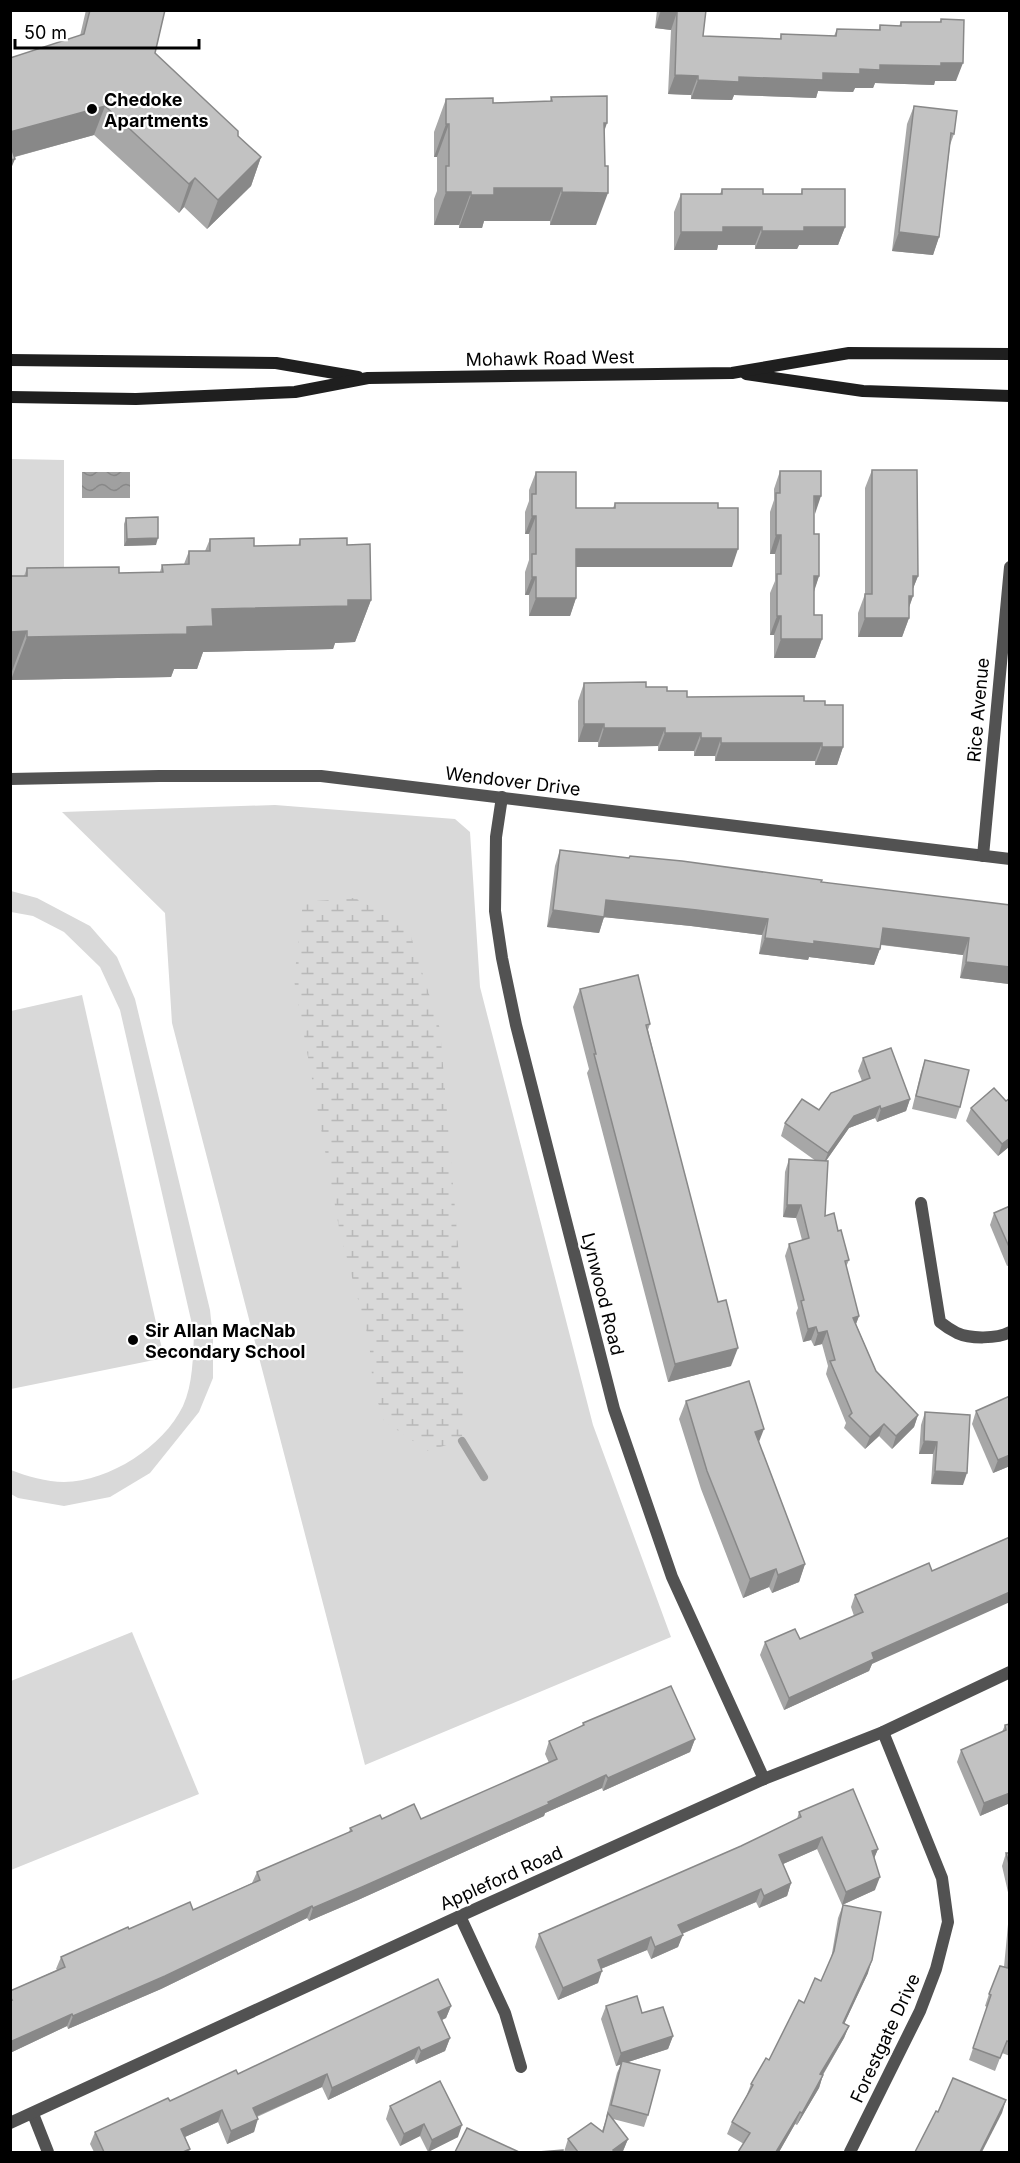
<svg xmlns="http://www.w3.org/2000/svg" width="1020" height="2163" viewBox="0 0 1020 2163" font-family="Inter,sans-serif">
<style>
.green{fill:#d9d9d9}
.wetland{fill:url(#wetland-marsh)}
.water{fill:url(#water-waves)}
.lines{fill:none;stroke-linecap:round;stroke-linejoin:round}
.stream{stroke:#a0a0a0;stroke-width:8}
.minor{stroke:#525252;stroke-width:12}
.secondary{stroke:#1f1f1f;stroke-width:12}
.wall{fill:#a7a7a7}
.shaded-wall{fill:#888}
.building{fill:#c2c2c2;stroke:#888;stroke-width:1.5}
.poi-dot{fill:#000;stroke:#fff;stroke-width:2}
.labels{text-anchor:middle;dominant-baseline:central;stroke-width:4.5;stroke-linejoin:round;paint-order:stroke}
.poi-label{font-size:18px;font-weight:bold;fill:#000;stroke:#fff;text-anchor:start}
.street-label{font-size:18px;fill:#000;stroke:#fff}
</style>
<defs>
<pattern id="wetland-marsh" width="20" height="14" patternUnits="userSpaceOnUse" patternTransform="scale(1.5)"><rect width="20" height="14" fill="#d9d9d9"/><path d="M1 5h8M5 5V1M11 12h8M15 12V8" fill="none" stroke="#b8b8b8"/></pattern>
<pattern id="water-waves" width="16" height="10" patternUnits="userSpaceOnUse" patternTransform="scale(1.5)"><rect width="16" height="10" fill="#a0a0a0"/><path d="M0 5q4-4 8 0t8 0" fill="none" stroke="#888"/></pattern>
</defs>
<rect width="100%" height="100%" fill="#fff"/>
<!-- green -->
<g class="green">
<polygon points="11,459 64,460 64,586 11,586"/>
<polygon points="275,805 455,819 470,832 480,987 593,1425 671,1637 365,1765 172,1023 165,913 62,812"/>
<path d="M11,891L37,898L90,926L117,957L135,999L210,1310L213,1339V1378L199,1412L150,1473L110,1497L64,1506L18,1498L11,1494V1470C26,1476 47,1482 64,1482C110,1481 163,1447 183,1406C193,1384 193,1357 194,1333L120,1010L100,967L64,932L33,916L11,912Z"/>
<polygon points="82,995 164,1358 11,1389 11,1011"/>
<polygon points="132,1632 199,1794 11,1870 11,1681"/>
</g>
<!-- wetland -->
<polygon class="wetland" points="355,898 408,927 440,1029 464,1317 462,1440 428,1451 384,1421 373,1387 369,1340 340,1233 294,980 303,902"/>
<!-- water -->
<rect class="water" x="82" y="472" width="48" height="26"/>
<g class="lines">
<!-- stream -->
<polyline class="stream" points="462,1441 484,1477"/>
<!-- minor -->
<g class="minor">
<polyline points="10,779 159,776 321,776 1010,859"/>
<polyline points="502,797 496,837 495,911 502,958 516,1025 614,1409 672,1577 764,1779"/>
<polyline points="983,856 1010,567"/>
<path d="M921,1203L940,1322C945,1326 951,1330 957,1333C970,1339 997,1339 1010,1332"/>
<polyline points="460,1916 505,2013 521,2067"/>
<polyline points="33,2114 48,2152"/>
<polyline points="10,2123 460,1916 764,1779 883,1732 1010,1672"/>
<polyline points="850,2152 920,2011 936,1969 948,1922 942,1878 883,1732"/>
</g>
<!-- secondary -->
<g class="secondary">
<polyline points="10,360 276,363 358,377"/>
<polyline points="746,374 863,391 1010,396"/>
<polyline points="10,397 136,399 295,392 368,378 732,373 849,353 1010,354"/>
</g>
</g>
<!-- wall -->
<g class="wall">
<polygon points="86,10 165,10 155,53 238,136 261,157 251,186 207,229 184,207 179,213 94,135 15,157 10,58 80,36"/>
<polygon points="657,10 706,10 703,36 780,39 781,34 834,36 837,29 879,30 880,25 899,26 901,22 940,22 941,19 956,81 935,81 934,85 875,83 873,88 855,88 853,92 818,91 816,98 734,95 732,100 691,99 691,95 668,94 671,30 655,28"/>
<polygon points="551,97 604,133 596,225 550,225 550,221 484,221 482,228 459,228 459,225 434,225 434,199 437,191 437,157 434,157 434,132 446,99 493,103 550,101"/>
<polygon points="914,106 954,134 950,145 939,237 933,255 892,251 907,124"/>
<polygon points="722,189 763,194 801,194 802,189 845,227 838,245 799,245 797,249 755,249 755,245 718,245 717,250 674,250 674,212 681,194 720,194"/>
<polygon points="872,470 918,576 913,588 913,596 909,608 909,618 902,637 858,637 858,613 865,594 865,488"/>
<polygon points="780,471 814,514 814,534 819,576 814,590 814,615 822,639 815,658 774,658 774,635 770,635 770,593 775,581 775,554 770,554 770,512 774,500 774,489"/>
<polygon points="536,472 576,508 613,508 615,503 718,508 732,567 576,567 576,598 570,616 529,616 529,595 525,595 525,572 529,560 529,534 525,534 525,512 529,501 529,490"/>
<polygon points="126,518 156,545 124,546 124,524"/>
<polygon points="210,539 254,546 298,546 300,539 347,545 371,600 355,642 335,643 333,649 203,652 197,669 174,669 171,677 11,680 10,576 24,576 27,568 119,573 160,572 162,565 184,564 189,551 205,551"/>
<polygon points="584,683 646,687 667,691 687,697 804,701 825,705 843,747 837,765 815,765 815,761 715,761 715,756 694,756 694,751 658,751 658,746 598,747 598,742 578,742 578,701"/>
<polygon points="560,850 629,858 630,856 821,882 1010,905 1009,984 960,978 963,955 881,945 874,965 809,957 808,960 759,954 762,935 691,926 604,917 599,933 547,927 555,866"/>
<polygon points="580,989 650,1024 648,1030 731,1366 668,1382 587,1073 589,1069 573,1007"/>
<polygon points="863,1058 910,1099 906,1111 877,1122 875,1118 849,1128 826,1161 825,1216 838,1231 849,1260 846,1267 859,1316 856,1324 876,1371 918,1415 914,1427 892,1449 879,1436 865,1449 844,1428 846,1423 826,1374 828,1366 822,1344 814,1346 811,1340 803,1342 796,1313 798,1308 785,1256 789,1244 802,1240 796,1218 783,1217 785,1172 789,1159 816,1161 781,1136 785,1123 819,1110 862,1081 858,1071"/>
<polygon points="925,1060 960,1107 956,1119 912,1109 921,1072"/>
<polygon points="971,1108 1010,1146 998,1156 966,1121"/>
<polygon points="1010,1206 1010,1265 1007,1266 990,1225 994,1213"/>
<polygon points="1010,1396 1010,1466 993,1473 972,1424 976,1411"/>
<polygon points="686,1401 759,1442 805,1564 799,1582 772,1593 769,1587 743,1598 701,1489 679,1419"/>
<polygon points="925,1412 963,1485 931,1484 933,1454 919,1454 921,1425"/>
<polygon points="929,1563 872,1664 869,1671 784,1710 760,1655 765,1642 800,1639 854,1616 851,1607 855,1595"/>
<polygon points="583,1723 695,1739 690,1752 603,1791 602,1788 545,1813 544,1816 358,1900 309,1921 307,1918 161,1989 68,2029 67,2026 10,2053 10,1991 57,1970 56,1969 61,1957 129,1929 193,1910 252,1883 257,1872 349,1833 350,1828 382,1819 421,1819 549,1763 545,1754 549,1741 582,1726"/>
<polygon points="1010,1724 1010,1803 980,1816 957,1762 961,1750 1002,1732 1005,1725"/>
<polygon points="799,1812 878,1849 874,1858 875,1890 842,1905 817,1849 783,1864 791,1883 787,1896 759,1908 756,1902 682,1934 678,1947 651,1959 647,1950 601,1969 598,1983 558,2000 535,1947 539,1934 741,1846 797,1819"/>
<polygon points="1010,1842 1010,1901 1002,1866 1006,1853 1009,1853 1008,1846"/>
<polygon points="1010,1903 1010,2056 1002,2053 995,2071 969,2060 987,2007 985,2006 989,1994 1004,1967"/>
<polygon points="843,1905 868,1973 844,2024 849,2026 844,2038 823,2075 819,2088 797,2125 795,2124 779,2152 738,2152 744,2144 727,2134 732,2122 746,2097 751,2084 769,2060 804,2003 821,1981 831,1959 838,1918"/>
<polygon points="451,2006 446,2018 442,2020 450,2038 445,2051 416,2064 414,2059 328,2100 322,2087 257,2117 254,2132 227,2144 218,2122 185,2137 190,2149 189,2152 94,2152 90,2144 95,2132 238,2074"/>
<polygon points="606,2006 642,2013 673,2036 668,2049 628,2062 648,2115 644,2127 613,2119 628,2139 623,2151 621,2152 564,2152 568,2139 602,2131 607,2117 606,2117 617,2073 621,2064 616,2066 601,2019"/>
<polygon points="390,2106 458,2137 428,2152 420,2136 400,2146 386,2119"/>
</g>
<!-- shaded-wall -->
<g class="shaded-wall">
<polygon points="661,10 677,12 671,30 655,28"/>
<polygon points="941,63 963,63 956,81 935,81 934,85 875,83 873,88 855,88 853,92 818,91 816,98 734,95 732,100 691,99 698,80 739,77 823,73 860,69 880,65"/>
<polygon points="675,75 698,76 691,95 668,94"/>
<polygon points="105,106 94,135 10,158 10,132"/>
<polygon points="604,123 607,123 596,156"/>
<polygon points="446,124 449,124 437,157 434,157"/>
<polygon points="261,157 251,186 207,229 218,200"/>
<polygon points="15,159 10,171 10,160"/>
<polygon points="195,178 184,207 179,213 189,184"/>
<polygon points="494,188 562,188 550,221 484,221 482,228 459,228 471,195"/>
<polygon points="446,192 471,192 459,225 434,225"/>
<polygon points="562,192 608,193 596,225 550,225"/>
<polygon points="723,227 762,227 755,245 718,245 717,250 674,250 681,232"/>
<polygon points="804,227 845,227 838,245 799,245 797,249 755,249 762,231"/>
<polygon points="899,232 939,237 933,255 892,251"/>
<polygon points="814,496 821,496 815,514"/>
<polygon points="532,516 536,516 529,534 525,534"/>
<polygon points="776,535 781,535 775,554 770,554"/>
<polygon points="158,538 156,545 124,546 127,539"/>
<polygon points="576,549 738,549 732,567 570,567"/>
<polygon points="814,576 819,576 813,595"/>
<polygon points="913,576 918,576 911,594"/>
<polygon points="532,577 536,577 529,595 525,595"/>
<polygon points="909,596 913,596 906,615"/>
<polygon points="536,598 576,598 570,616 529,616"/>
<polygon points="348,600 371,600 355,642 335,643 333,649 203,652 197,669 174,669 171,677 11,680 27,637 187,627 212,609"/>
<polygon points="777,616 781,616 774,635 770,635"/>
<polygon points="865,618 909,618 902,637 858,637"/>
<polygon points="27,631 11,674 10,674 10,632"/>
<polygon points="781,639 822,639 815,658 774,658"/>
<polygon points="584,724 604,724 598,742 578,742"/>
<polygon points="604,728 665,728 658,746 598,747"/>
<polygon points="665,733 701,733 694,751 658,751"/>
<polygon points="701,738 721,738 715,756 694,756"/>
<polygon points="721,743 822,743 815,761 715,761"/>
<polygon points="822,747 843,747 837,765 815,765"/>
<polygon points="606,900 697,910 768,919 762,935 691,926 602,917 604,917 599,933 547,927 553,910"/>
<polygon points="883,928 969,938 963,955 877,944"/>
<polygon points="765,938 814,941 880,949 874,965 809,957 808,960 759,954"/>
<polygon points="966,962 1010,967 1009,984 960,978"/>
<polygon points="910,1099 906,1111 877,1122 881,1109"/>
<polygon points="880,1106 875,1118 849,1128 823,1165 828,1153 854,1116"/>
<polygon points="1010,1138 1010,1146 998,1156 1002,1144"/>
<polygon points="787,1205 801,1205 796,1218 783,1217"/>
<polygon points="859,1316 854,1329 853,1318"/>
<polygon points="816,1327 811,1340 803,1342 808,1329"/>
<polygon points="827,1331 822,1344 814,1346 818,1333"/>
<polygon points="738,1348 731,1366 668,1382 675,1364"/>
<polygon points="918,1415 914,1427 892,1449 896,1436"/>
<polygon points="884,1424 879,1436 865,1449 870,1437"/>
<polygon points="764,1429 757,1447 755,1432"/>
<polygon points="924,1441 937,1442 933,1454 919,1454"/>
<polygon points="1010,1455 1010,1466 993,1473 998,1460"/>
<polygon points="935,1471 967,1473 963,1485 931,1484"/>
<polygon points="805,1564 799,1582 772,1593 778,1575"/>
<polygon points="776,1569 769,1587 743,1598 750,1579"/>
<polygon points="1010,1592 1010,1602 872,1664 869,1671 784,1710 789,1698 872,1653"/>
<polygon points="695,1739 690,1752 603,1791 608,1778"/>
<polygon points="606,1775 602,1788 545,1813 544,1816 358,1900 309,1921 313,1908"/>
<polygon points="1010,1791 1010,1803 980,1816 984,1803"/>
<polygon points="822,1837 817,1849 774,1868 779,1855"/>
<polygon points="878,1849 873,1861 872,1851"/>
<polygon points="880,1877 875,1890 842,1905 846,1892"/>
<polygon points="791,1883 787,1896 759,1908 764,1896"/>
<polygon points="761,1889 756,1902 674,1937 678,1925"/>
<polygon points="312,1906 307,1918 161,1989 68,2029 73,2016"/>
<polygon points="683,1935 678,1947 651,1959 655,1947"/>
<polygon points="651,1937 647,1950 593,1972 598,1960"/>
<polygon points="872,1960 868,1973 839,2035 843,2023"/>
<polygon points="602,1971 598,1983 558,2000 563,1988"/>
<polygon points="451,2006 446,2018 433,2024 438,2012"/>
<polygon points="72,2014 67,2026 10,2053 10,2042"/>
<polygon points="849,2026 844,2038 816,2086 820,2074"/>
<polygon points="673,2036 668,2049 616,2066 621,2053"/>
<polygon points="450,2038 445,2051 416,2064 421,2051"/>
<polygon points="419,2047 414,2059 328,2100 332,2088"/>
<polygon points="327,2074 322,2087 248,2120 253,2108"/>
<polygon points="823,2075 819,2088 797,2125 802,2113"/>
<polygon points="1006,2100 1002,2113 982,2152 980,2152"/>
<polygon points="222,2110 218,2122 176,2141 181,2129"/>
<polygon points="800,2112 795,2124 779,2152 776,2152"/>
<polygon points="258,2119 254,2132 227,2144 231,2131"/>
<polygon points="424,2124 420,2136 400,2146 404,2134"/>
<polygon points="462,2125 458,2137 428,2152 432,2140"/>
<polygon points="628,2139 623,2151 621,2152 612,2152 613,2150"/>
</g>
<!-- building -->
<g class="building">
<polygon points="90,10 165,10 155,53 238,131 238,136 261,157 218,200 195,178 189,184 105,106 10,132 10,58 84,34"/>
<polygon points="668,10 706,10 703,36 781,39 781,34 836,36 837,29 880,30 880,25 901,26 901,22 941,22 941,19 964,20 963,63 941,63 941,66 880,65 880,70 860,69 860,74 823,73 823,80 739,77 739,82 698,80 698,76 675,75 677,12"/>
<polygon points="607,96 607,123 604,123 605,166 608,166 608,193 562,192 562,188 494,188 494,195 471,195 471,192 446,192 446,166 449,166 449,124 446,124 446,99 493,98 493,103 552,101 551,97"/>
<polygon points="914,106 957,111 954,134 951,133 939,237 899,232"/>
<polygon points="10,143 15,159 10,160"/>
<polygon points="722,189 763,189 763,194 802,194 802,189 845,189 845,227 804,227 804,231 762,231 762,227 723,227 723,232 681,232 681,194 722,194"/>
<polygon points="872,470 917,470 918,576 913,576 913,596 909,596 909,618 865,618 865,594 872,594"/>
<polygon points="780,471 821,471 821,496 814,496 814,534 819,534 819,576 814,576 814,615 822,615 822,639 781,639 781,616 777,616 777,574 781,574 781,535 776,535 776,493 780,493"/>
<polygon points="536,472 576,472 576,508 615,508 615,503 718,503 718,508 738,508 738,549 576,549 576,598 536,598 536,577 532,577 532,554 536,554 536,516 532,516 532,494 536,494"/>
<polygon points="158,517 158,538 127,539 126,518"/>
<polygon points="254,538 254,546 300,545 300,539 347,538 347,545 370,544 371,600 348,600 348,606 212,609 213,626 187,627 187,634 27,637 27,631 10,632 10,576 27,576 27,568 119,567 119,573 163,572 162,565 189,564 189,551 210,551 210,539"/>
<polygon points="646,682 646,687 667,687 667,691 687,691 687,697 804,696 804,701 825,701 825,705 843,705 843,747 822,747 822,743 721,743 721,738 701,738 701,733 665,733 665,728 604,728 604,724 584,724 584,683"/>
<polygon points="560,850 629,858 630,856 682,861 822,880 821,882 1010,905 1010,967 966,962 969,938 883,928 880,949 814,941 814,944 765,938 768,919 697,910 606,900 604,917 553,910"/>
<polygon points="638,975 650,1024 646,1025 718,1302 726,1300 738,1348 675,1364 594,1054 596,1054 580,989"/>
<polygon points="891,1048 910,1099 881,1109 880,1106 854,1116 828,1153 785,1123 802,1099 819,1110 831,1093 870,1078 863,1058"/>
<polygon points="925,1060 969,1070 960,1107 916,1096"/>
<polygon points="994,1088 1006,1101 1010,1098 1010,1138 1002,1144 971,1108"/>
<polygon points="789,1159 828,1161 825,1216 834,1213 838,1231 841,1230 849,1260 845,1261 859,1316 853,1318 876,1371 918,1415 896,1436 884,1424 870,1437 849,1416 852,1413 830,1361 835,1360 827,1331 818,1333 816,1327 808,1329 801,1301 804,1300 789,1244 809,1238 801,1205 787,1205"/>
<polygon points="1010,1206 1010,1249 994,1213"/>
<polygon points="749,1381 764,1429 755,1432 805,1564 778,1575 776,1569 750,1579 707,1471 686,1401"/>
<polygon points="1010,1396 1010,1455 998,1460 976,1411"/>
<polygon points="925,1412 970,1415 967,1473 935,1471 937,1442 924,1441"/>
<polygon points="1010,1537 1010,1592 872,1653 874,1659 789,1698 765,1642 795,1629 800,1639 863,1612 855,1595 929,1563 932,1571"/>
<polygon points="671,1686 695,1739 608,1778 606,1775 548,1802 549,1804 362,1887 313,1908 312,1906 165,1976 73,2016 72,2014 10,2042 10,2000 12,2000 10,1996 10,1991 65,1967 61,1957 128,1927 129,1929 190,1902 193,1910 260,1880 257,1872 352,1831 350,1828 380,1815 382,1819 414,1804 421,1819 557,1759 549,1741 584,1725 583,1723"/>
<polygon points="1010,1724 1010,1793 984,1803 961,1750 1006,1730 1005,1725"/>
<polygon points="853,1789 878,1849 872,1851 880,1877 846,1892 822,1837 779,1855 791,1883 764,1896 761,1889 678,1925 683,1935 655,1947 651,1937 598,1960 602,1971 563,1988 539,1934 741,1846 801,1817 799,1812"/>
<polygon points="1006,1853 1010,1853 1010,1868"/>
<polygon points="843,1905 881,1912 872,1960 843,2023 849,2026 820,2074 823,2075 802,2113 800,2112 776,2152 738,2152 750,2133 732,2122 753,2085 751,2084 766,2058 769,2060 799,2000 804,2003 815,1978 821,1981 834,1951"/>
<polygon points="1010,1945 1010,2042 1007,2041 1000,2058 973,2048 991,1995 989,1994 1000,1966 1008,1968"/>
<polygon points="438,1979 451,2006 438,2012 450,2038 421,2051 419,2047 332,2088 327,2074 253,2108 258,2119 231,2131 222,2110 181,2129 190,2149 183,2152 104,2152 95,2132 168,2098 170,2101 236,2070 238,2074"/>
<polygon points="637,1996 642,2013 663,2007 673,2036 621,2053 606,2006"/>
<polygon points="622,2061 660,2070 648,2115 611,2105"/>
<polygon points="953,2078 1006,2100 980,2152 915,2152 936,2111 938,2112"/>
<polygon points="440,2081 462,2125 432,2140 424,2124 404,2134 390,2106"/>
<polygon points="608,2113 628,2139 613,2150 615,2152 578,2152 568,2139 591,2123 603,2132"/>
<polygon points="467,2128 519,2152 455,2152"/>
<polygon points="563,2150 563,2152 538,2152"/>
</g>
<!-- markers -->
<g class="poi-dot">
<circle cx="92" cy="109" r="6"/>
<circle cx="133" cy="1340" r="6"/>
</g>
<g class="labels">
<!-- poi labels -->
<g class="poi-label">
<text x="104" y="99">Chedoke<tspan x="104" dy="21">Apartments</tspan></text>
<text x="145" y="1330">Sir Allan MacNab<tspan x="145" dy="21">Secondary School</tspan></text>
</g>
<!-- street labels -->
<g class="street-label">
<text transform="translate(550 358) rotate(-1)">Mohawk Road West</text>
<text transform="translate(978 710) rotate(-85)">Rice Avenue</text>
<text transform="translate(513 781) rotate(7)">Wendover Drive</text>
<text transform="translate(603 1294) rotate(76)">Lynwood Road</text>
<text transform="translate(501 1878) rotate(-24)">Appleford Road</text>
<text transform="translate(885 2038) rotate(-65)">Forestgate Drive</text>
</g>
</g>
<!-- border -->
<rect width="1020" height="2163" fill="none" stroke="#000000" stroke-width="24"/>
<!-- scale -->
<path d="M15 39v9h184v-9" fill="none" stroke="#000000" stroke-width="3"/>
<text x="24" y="39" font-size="18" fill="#000000" stroke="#ffffff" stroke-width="4.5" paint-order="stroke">50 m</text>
</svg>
